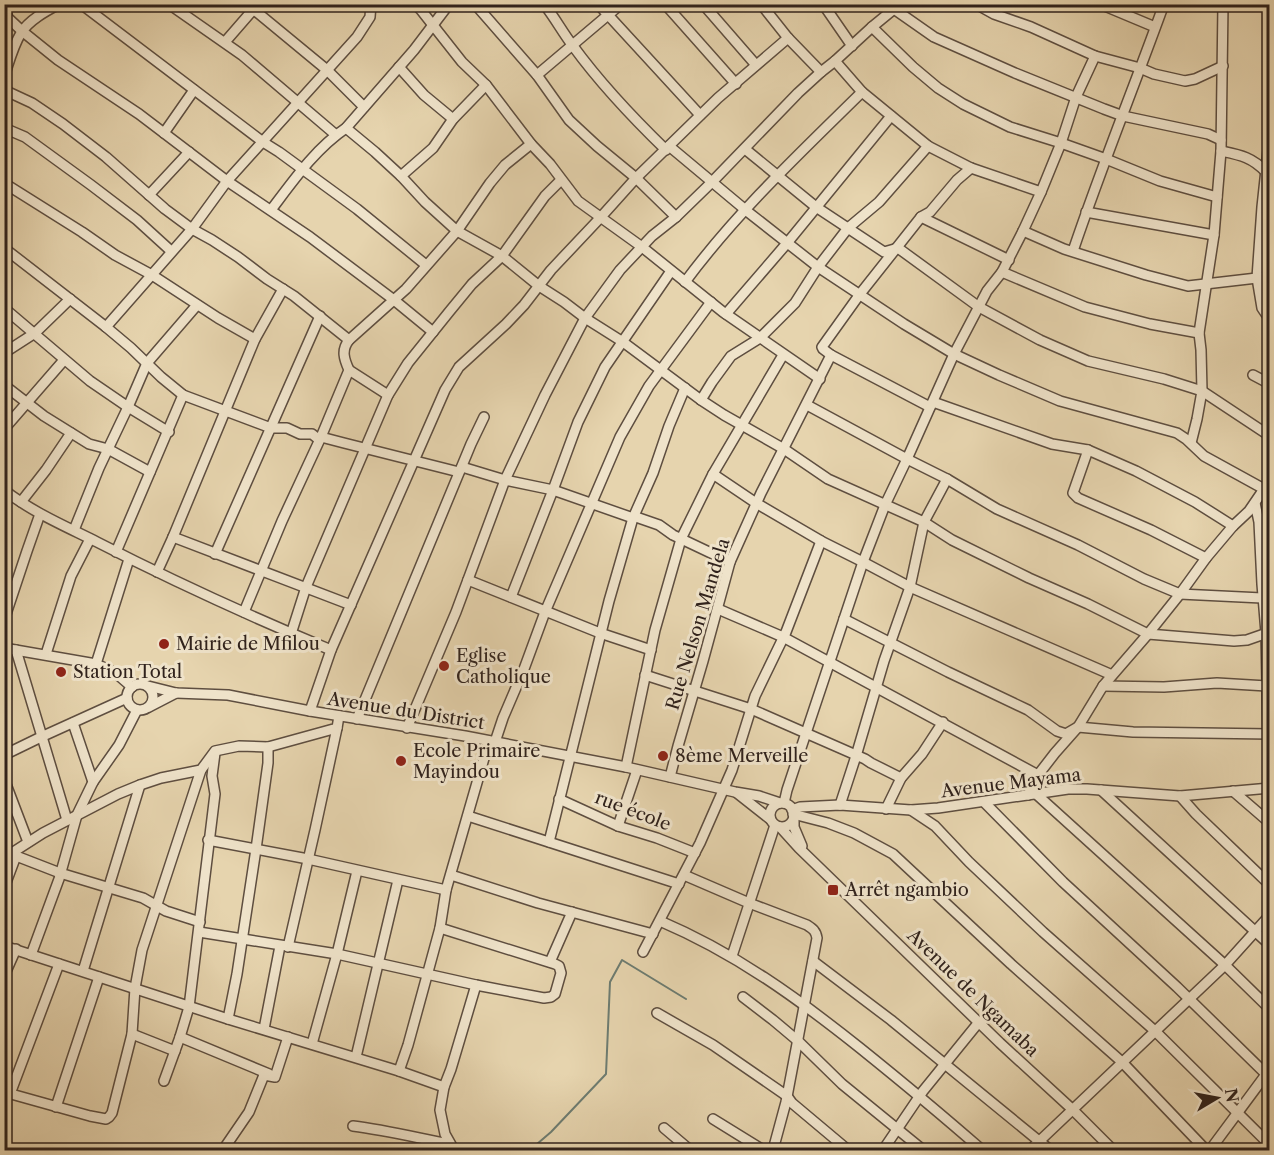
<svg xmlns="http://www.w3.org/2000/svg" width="1274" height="1155" viewBox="0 0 1274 1155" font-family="'Libre Caslon Text',serif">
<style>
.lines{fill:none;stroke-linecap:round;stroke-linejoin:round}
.stream{stroke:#6d7c71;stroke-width:2}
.minor-casing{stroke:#5e4e40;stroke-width:12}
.minor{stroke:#efe3ca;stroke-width:9}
.poi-dot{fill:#8f2418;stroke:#efe3ca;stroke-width:2}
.labels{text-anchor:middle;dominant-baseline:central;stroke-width:6;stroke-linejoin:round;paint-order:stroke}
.street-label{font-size:18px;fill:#30221c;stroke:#efe3ca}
.poi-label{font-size:18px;fill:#30221c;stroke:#efe3ca;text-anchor:start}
</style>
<rect width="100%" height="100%" fill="#e6d4ae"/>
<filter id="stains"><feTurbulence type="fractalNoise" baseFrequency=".00333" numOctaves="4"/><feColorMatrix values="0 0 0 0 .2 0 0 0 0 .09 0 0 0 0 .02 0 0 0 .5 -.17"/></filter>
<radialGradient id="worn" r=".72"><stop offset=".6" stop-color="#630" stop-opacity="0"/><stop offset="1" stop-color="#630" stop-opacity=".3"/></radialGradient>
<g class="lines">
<!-- stream -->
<polyline class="stream" points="530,1150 551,1132 606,1074 610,982 622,960 686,999"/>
<defs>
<g id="minor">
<polyline points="81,4 263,142 279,152 357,209 426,265"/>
<polyline points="169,4 242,55 336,135"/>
<polyline points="247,4 327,70 364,107"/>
<polyline points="415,4 421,10 462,62 486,85 531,144 550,164 578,201 642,247 723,312 820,379"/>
<polyline points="475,4 537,75 569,120 597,146 636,178 676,217"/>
<path d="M544,4C555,18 563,33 573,46C600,83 633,118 666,150"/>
<polyline points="598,4 700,115"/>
<polyline points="665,4 736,84"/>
<polyline points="703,4 756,65"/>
<polyline points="761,4 788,38 821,72"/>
<polyline points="823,4 852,46"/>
<polyline points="976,4 994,14 1031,27 1095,56 1140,68 1154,74 1185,81 1195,79 1223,66"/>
<polyline points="1100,4 1155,27"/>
<polyline points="892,6 894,9 934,37 1015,73 1104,109 1123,116 1208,134 1221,140"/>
<polyline points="4,8 8,18 22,31 58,60 139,114 227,181 310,237 394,300 433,332"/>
<polyline points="872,27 913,67 938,88 963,104 1010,127 1061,143 1106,159 1160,181 1217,197"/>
<polyline points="225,42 258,4"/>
<polyline points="835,61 862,92 928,146 971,168 1041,192"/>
<polyline points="399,67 424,95 453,119"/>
<polyline points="537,75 621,4"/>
<path d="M4,77C9,62 13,46 21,33C29,20 46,11 59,4"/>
<polyline points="4,90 32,103 63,124 106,157 165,209 192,229 212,240 238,257 267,279 294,296 349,340"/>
<polyline points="4,128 25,137 91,185 137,220 171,251"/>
<polyline points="346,128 375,152 401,176 425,202 457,231 502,256 539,286 564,302 585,318 623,342 701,400 724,415 784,449 828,479 924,522 952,540 1029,578 1088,604 1148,634 1234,641 1247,640 1270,632"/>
<polyline points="1270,132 1262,207 1257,278 1262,308 1270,320"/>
<polyline points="164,133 194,90"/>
<polyline points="669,146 748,212 818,267 904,324 954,354 999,375 1060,401 1177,433 1186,439 1204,456 1264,489"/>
<polyline points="745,149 816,207 884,252 898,248 979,307 1040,340 1088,361 1164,379 1202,391 1270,436"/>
<path d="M1221,151C1240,155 1252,157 1266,172"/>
<polyline points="401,176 433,148 453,119 486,85"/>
<polyline points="4,183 82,232 115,255 152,275 218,318 255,339"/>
<polyline points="149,195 189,152"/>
<path d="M271,210C293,181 315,149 346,128L414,50L449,4"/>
<polyline points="1086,212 1214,235"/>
<polyline points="921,217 1009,260"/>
<polyline points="1023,231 1064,249 1146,275 1188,286 1257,278 1270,276"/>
<polyline points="4,248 106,327 131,348 161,377 183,395 271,428 287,428 300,434 312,434 317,438 321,437 344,443 459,472"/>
<path d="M1073,251C1101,168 1134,87 1164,4"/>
<polyline points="1002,272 1085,307 1150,324 1199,333"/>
<path d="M685,282C737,212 800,153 862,92"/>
<polyline points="4,308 90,381 128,407 169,432"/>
<polyline points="726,314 788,242 891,116"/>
<polyline points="106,327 192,229 227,181 357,37 370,17 371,4"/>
<polyline points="4,353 35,333 70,299"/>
<polyline points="349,370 388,395"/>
<polyline points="1253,375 1270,384"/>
<polyline points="4,385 44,416 89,444 108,449 150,472"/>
<polyline points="701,400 712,382 731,356 760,338 795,303 818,267 848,228 879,202 928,146"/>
<polyline points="933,402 1052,444 1088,450 1136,471 1195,502 1233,526"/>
<polyline points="807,405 907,459 947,479 997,509 1078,545 1144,579 1180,594 1262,598"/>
<polyline points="930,407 831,355 823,349 822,347 860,294 921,217 930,212 957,180 971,168"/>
<polyline points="4,429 64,360"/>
<polyline points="1191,443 1197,419 1202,391 1201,350 1199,333 1214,235 1221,151 1223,4"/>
<polyline points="1088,450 1073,493 1078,498 1151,530 1206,558"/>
<polyline points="462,467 505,480 553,490 633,518 636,517 659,525 673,535 730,562"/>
<polyline points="713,474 756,503 821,541 863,562 910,587 1112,675"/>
<path d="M4,490C32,512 65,526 97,542C173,581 252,617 331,650"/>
<polyline points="21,502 46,470 71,433"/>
<polyline points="1255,503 1259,522 1262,584 1266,633 1269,788"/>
<polyline points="74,530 99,468 128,407 147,363 197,305"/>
<polyline points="173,537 351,605"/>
<polyline points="116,552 183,395"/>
<polyline points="215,554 320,316"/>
<polyline points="157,572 173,537 255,339 283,289"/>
<polyline points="468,580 600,633 651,650"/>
<polyline points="511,597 553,490 578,422 605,367 671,271"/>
<polyline points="718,609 783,637 1038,775"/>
<path d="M244,612L282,521L321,437L349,370C344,359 341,350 349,340L406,289L457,231L490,183L505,165L531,144"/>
<polyline points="844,619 948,672 1028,710 1057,731 1066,734 1078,727 1133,732 1270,734"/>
<polyline points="4,620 27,551 40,514"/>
<polyline points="291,634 306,587 388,395 408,363 449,312 472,284 502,256 545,196 561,180"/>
<polyline points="4,648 96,664 117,674 132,687"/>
<polyline points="16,650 67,820"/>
<polyline points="46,654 71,576 90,539"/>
<polyline points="96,664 129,559"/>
<polyline points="645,675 751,709 865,759 871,763 901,778"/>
<circle cx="140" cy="697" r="13"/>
<polyline points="148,686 176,693 228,695 310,711 465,736 626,767 735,792 759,796 780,803"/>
<polyline points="1103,686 1164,687 1217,683 1267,686"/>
<polyline points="149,707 176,693"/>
<polyline points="310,711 331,650 445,390 459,367 506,324 524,305 551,270 601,217 636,178 718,98 788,38"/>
<polyline points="357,719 471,444 484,417"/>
<polyline points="73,723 93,782"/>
<polyline points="407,728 456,612 505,480 545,395 585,318 620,270 652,236 676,217 712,182 798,93 821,72 835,61 872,27 900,4"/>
<polyline points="495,742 503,718 524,669 545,612 620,437 649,386 711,302"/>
<polyline points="4,755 41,737 127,698"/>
<polyline points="626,767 655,630 681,539 713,474 783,355"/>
<polyline points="670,777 678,746 703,661 730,562 761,493 831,355"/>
<polyline points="4,779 28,842"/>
<polyline points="1101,790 1270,945"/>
<polyline points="1233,791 1270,823"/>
<polyline points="737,793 770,819"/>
<polyline points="1035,793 1225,965 1270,1009"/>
<polyline points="1028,795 1038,775 1055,753 1078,727 1103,686 1148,634 1180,594 1206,558 1233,526 1249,511 1264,489 1270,484"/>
<polyline points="1180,796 1196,814 1270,885"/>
<polyline points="559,799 618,826 657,838 695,853"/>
<polyline points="984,802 1063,882 1177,987 1270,1078"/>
<polyline points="784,803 787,790 863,562 885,505 907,459 954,354 987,291 1002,272 1023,231 1041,192 1061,143 1076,97 1095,56"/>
<circle cx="782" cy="815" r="12"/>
<polyline points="840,805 856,756 884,661 910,587 924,522 947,479"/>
<polyline points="886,809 901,778 922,754 943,722"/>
<polyline points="792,810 800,807 840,805 911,810 938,808 1068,789 1087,789 1180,796 1270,788"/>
<polyline points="911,810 935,826 969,862 1043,932 1155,1031 1270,1145"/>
<polyline points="793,814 828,823 854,833 893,854 1011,964 1122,1062 1206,1150"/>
<polyline points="468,816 679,884"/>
<polyline points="794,817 794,827 802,846"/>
<polyline points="618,826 637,770"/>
<polyline points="780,827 799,848 1000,1043 1073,1110 1113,1150"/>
<polyline points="208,840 308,859 446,890"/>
<polyline points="549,842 609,601 633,518 653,473 669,426 685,388"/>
<polyline points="11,854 60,873 143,898 166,911 200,922"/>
<polyline points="4,858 43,833 118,794 140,785 161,778 201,770 215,751 239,746 268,747 337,728 339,716"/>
<polyline points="451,875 538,903 653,934"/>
<path d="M684,875L749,903L807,925C813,929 816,931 817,938L786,1102L773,1150"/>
<polyline points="4,888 16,856"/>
<path d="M660,921C735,953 796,997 860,1048C901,1081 942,1115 982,1150"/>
<polyline points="199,932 337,954 476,985 544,998 551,997 555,994 561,973 559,966 555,964 440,928"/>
<polyline points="4,946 228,1019 399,1071 444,1087"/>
<polyline points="288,947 315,830 337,728"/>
<polyline points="643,952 700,843 732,770 755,696 786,632 821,541"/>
<polyline points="31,955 59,879 77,815 93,782 119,745 137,710"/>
<polyline points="732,956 775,825"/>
<polyline points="813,961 891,1020 1050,1150"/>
<polyline points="550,962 572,912"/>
<polyline points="83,971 140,785"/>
<polyline points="4,976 16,949"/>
<polyline points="743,997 773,1020 798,1041 842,1084 923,1150"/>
<polyline points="657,1013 713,1045 787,1096 792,1103 848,1150"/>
<polyline points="228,1019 237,974 256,849 268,763 268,747"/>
<polyline points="264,1029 280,946"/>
<polyline points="132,1034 175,1051"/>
<polyline points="180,1037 269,1074"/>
<polyline points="312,1044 337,954 357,871"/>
<polyline points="356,1057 398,880"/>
<polyline points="399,1071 408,1045 440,928 446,890 489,741"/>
<polyline points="164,1081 180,1037 189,1007 215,794 212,776 215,753"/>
<polyline points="4,1092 90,1116 106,1119 109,1117 112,1113 132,1034 135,988 142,950 201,770"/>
<polyline points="10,1094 59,964"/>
<polyline points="56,1107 99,977"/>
<polyline points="713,1119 763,1150"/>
<path d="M353,1126C385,1130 418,1138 450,1144"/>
<polyline points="664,1128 690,1150"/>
<polyline points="223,1150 249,1112 264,1075 275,1077 288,1037"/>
<polyline points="454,1150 445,1134 440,1110 444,1087 451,1069 476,985"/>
<polyline points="883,1150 923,1091 979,1022"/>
<polyline points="1030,1150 1225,965 1270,915"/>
<polyline points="1210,1150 1270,1069"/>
</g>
</defs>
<!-- minor casing -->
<use href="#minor" class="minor-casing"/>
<!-- minor -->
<use href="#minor" class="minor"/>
</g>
<!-- markers -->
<g class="poi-dot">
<circle cx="164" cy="644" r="6"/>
<circle cx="444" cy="666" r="6"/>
<circle cx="61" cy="672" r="6"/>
<circle cx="663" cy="756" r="6"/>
<circle cx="401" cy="761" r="6"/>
<rect x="827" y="884" width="12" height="12" rx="3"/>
</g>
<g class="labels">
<!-- street labels -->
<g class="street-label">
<text transform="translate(698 624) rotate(-73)">Rue Nelson Mandela</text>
<text transform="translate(406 711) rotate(9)">Avenue du District</text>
<text transform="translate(1011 783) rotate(-7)">Avenue Mayama</text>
<text transform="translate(633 811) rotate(21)">rue école</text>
<text transform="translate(973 993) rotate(44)">Avenue de Ngamaba</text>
</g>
<!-- poi labels -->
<g class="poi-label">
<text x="176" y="644">Mairie de Mfilou</text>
<text x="456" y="656">Eglise<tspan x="456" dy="21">Catholique</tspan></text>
<text x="73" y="672">Station Total</text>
<text x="413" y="751">Ecole Primaire<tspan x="413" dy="21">Mayindou</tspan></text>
<text x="675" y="756">8ème Merveille</text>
<text x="845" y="890">Arrêt ngambio</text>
</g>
</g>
<!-- margin -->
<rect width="1274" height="1155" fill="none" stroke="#e6d4ae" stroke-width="24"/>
<rect x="6" y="6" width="1262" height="1143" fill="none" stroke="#30221c" stroke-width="3"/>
<rect x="12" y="12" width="1250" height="1131" fill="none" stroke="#30221c" stroke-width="1.5"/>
<!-- north arrow -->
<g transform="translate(1217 1098) rotate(80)" stroke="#efe3ca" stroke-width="4.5" paint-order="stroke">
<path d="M0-4.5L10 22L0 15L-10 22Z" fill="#30221c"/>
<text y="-9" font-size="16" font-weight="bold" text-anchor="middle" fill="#30221c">N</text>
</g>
<rect width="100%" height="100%" filter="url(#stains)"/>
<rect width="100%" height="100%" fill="url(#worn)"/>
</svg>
